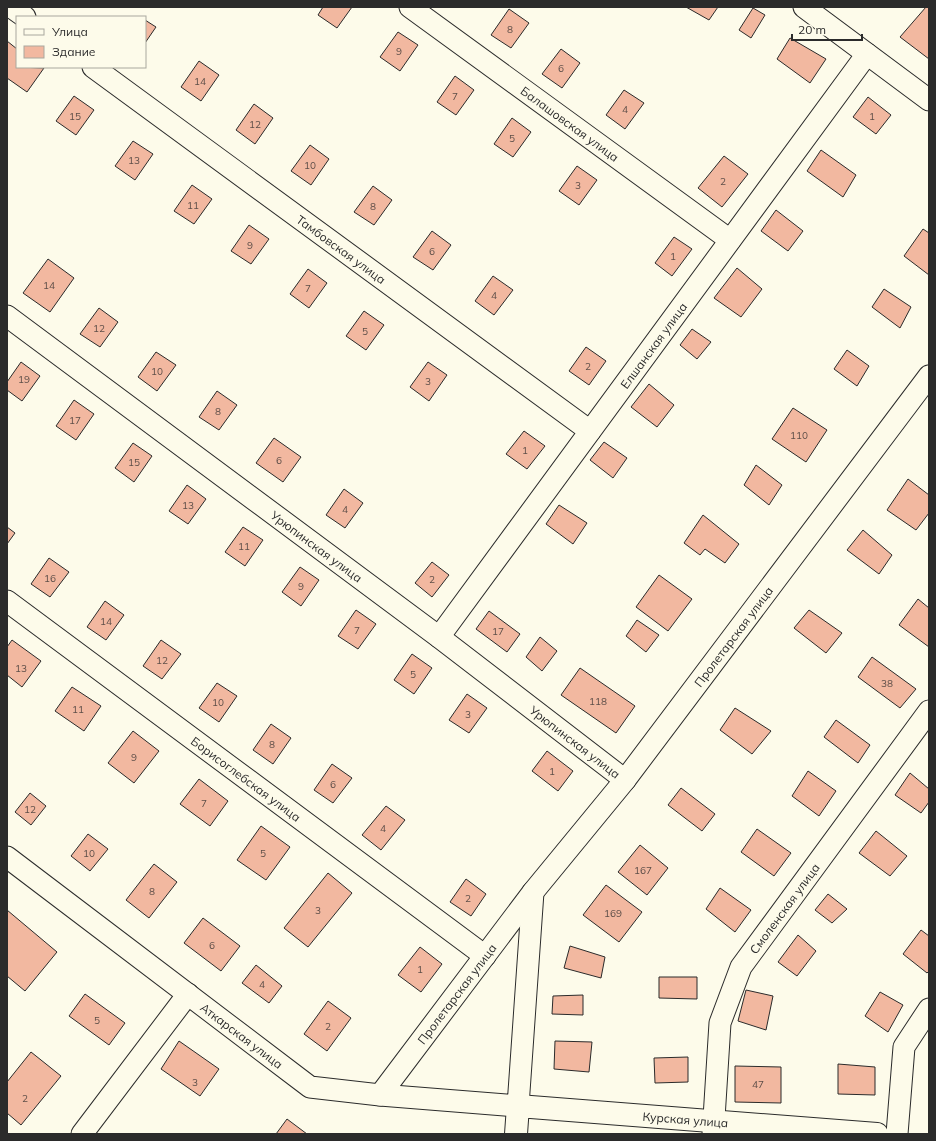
<svg xmlns="http://www.w3.org/2000/svg" width="936" height="1141" viewBox="0 0 936 1141" font-family="Mulish,sans-serif">
<style>
.building{fill:#f2b8a0;stroke:#2b2b2b}
.lines{fill:none;stroke-linecap:round;stroke-linejoin:round}
.street-casing{stroke:#2b2b2b;stroke-width:23}
.secondary-casing{stroke:#2b2b2b;stroke-width:24}
.street{stroke:#fdfbea;stroke-width:21}
.secondary{stroke:#fdfbea;stroke-width:22}
.labels{text-anchor:middle;dominant-baseline:central;stroke-width:3;stroke-linejoin:round;paint-order:stroke}
.number-label{font-size:10px;fill:#5d4e48}
.street-label{font-size:12px;fill:#2b2b2b;stroke:#fdfbea}
</style>
<rect width="100%" height="100%" fill="#fdfbea"/>
<!-- building -->
<g class="building">
<polygon points="323,7 352,7 337,28 318,15"/>
<polygon points="686,7 718,7 709,20"/>
<polygon points="926,7 929,7 929,59 900,37"/>
<polygon points="753,8 765,15 751,38 739,30"/>
<polygon points="509,9 529,23 511,48 491,35"/>
<polygon points="145,20 156,27 145,43"/>
<polygon points="398,32 418,45 400,71 380,57"/>
<polygon points="790,38 826,59 810,83 777,59"/>
<polygon points="7,41 17,49 17,67 44,68 27,92 7,78"/>
<polygon points="561,49 580,63 562,88 542,74"/>
<polygon points="199,61 219,75 201,101 181,87"/>
<polygon points="455,76 474,90 456,115 437,102"/>
<polygon points="624,90 644,103 625,129 606,115"/>
<polygon points="74,96 94,110 76,135 56,121"/>
<polygon points="868,97 891,115 876,134 853,117"/>
<polygon points="254,104 273,118 255,144 236,130"/>
<polygon points="512,118 531,132 513,157 494,144"/>
<polygon points="133,141 153,154 135,180 115,166"/>
<polygon points="310,145 329,159 311,185 291,171"/>
<polygon points="821,150 856,175 843,197 807,171"/>
<polygon points="724,156 748,174 722,207 698,188"/>
<polygon points="577,166 597,180 579,205 559,191"/>
<polygon points="192,185 212,199 194,224 174,211"/>
<polygon points="373,186 392,200 374,225 354,212"/>
<polygon points="776,210 803,231 788,251 761,231"/>
<polygon points="249,225 269,239 251,264 231,251"/>
<polygon points="923,229 929,233 929,275 904,256"/>
<polygon points="432,231 451,245 433,270 413,257"/>
<polygon points="674,237 692,249 672,276 655,263"/>
<polygon points="48,259 74,278 50,312 23,293"/>
<polygon points="737,268 762,289 741,317 714,298"/>
<polygon points="308,269 327,283 309,308 290,294"/>
<polygon points="493,276 513,290 494,315 475,301"/>
<polygon points="884,289 911,307 900,328 872,307"/>
<polygon points="99,308 118,322 100,347 80,334"/>
<polygon points="364,311 384,325 366,350 346,336"/>
<polygon points="692,329 711,342 697,359 680,345"/>
<polygon points="586,347 606,361 589,385 569,371"/>
<polygon points="847,350 869,366 857,386 834,369"/>
<polygon points="156,352 176,365 157,391 138,377"/>
<polygon points="21,362 40,376 22,401 7,390 7,382"/>
<polygon points="428,362 447,375 429,401 410,387"/>
<polygon points="649,384 674,405 657,427 631,407"/>
<polygon points="217,391 237,405 219,430 199,417"/>
<polygon points="74,400 94,414 76,440 56,426"/>
<polygon points="793,408 827,430 806,462 772,439"/>
<polygon points="524,431 545,446 527,469 506,454"/>
<polygon points="274,438 301,457 283,482 256,463"/>
<polygon points="604,442 627,458 613,478 590,460"/>
<polygon points="133,443 152,456 134,482 115,468"/>
<polygon points="756,465 782,485 769,505 744,485"/>
<polygon points="908,479 929,495 929,513 916,530 887,510"/>
<polygon points="187,485 206,499 188,524 169,511"/>
<polygon points="344,489 363,503 345,528 326,515"/>
<polygon points="559,505 587,523 573,544 546,524"/>
<polygon points="703,515 739,544 725,563 705,549 700,555 684,543"/>
<polygon points="7,527 15,533 7,544"/>
<polygon points="243,527 263,540 245,566 225,552"/>
<polygon points="863,530 892,555 879,574 847,550"/>
<polygon points="49,558 69,572 50,597 31,584"/>
<polygon points="432,562 449,575 432,597 415,583"/>
<polygon points="300,567 319,580 301,606 282,592"/>
<polygon points="659,575 692,599 668,631 636,607"/>
<polygon points="918,599 929,608 929,647 899,625"/>
<polygon points="105,601 124,615 106,640 87,627"/>
<polygon points="356,610 376,624 358,649 338,636"/>
<polygon points="809,610 842,633 826,653 794,628"/>
<polygon points="489,611 520,634 507,652 476,629"/>
<polygon points="637,620 659,635 646,652 626,636"/>
<polygon points="540,637 557,651 542,671 526,657"/>
<polygon points="12,640 41,661 22,687 7,675 7,647"/>
<polygon points="161,640 181,654 162,679 143,666"/>
<polygon points="412,654 432,668 414,694 394,680"/>
<polygon points="872,657 916,689 900,708 858,677"/>
<polygon points="580,668 635,706 616,733 561,695"/>
<polygon points="217,683 237,696 219,722 199,708"/>
<polygon points="72,687 101,706 84,731 55,711"/>
<polygon points="467,694 487,708 469,733 449,720"/>
<polygon points="735,708 771,731 752,754 720,730"/>
<polygon points="836,720 870,745 858,763 824,737"/>
<polygon points="271,724 291,738 273,764 253,750"/>
<polygon points="133,731 159,751 134,783 108,763"/>
<polygon points="547,751 573,771 558,791 532,771"/>
<polygon points="332,764 352,778 333,803 314,790"/>
<polygon points="808,771 836,791 819,816 792,796"/>
<polygon points="910,773 929,789 929,802 921,813 895,795"/>
<polygon points="199,779 228,801 210,826 180,804"/>
<polygon points="681,788 715,814 702,831 668,805"/>
<polygon points="30,793 46,806 31,825 15,812"/>
<polygon points="386,806 405,820 381,850 362,835"/>
<polygon points="261,826 290,847 266,880 237,860"/>
<polygon points="757,829 791,853 774,876 741,852"/>
<polygon points="876,831 907,856 890,876 859,853"/>
<polygon points="88,834 108,849 90,871 71,856"/>
<polygon points="640,845 668,868 647,895 618,872"/>
<polygon points="154,864 177,882 149,918 126,900"/>
<polygon points="328,873 352,893 308,947 284,928"/>
<polygon points="466,879 486,894 471,916 450,902"/>
<polygon points="606,885 642,912 619,942 583,915"/>
<polygon points="720,888 751,910 735,932 706,909"/>
<polygon points="828,894 847,909 832,923 815,910"/>
<polygon points="7,910 57,952 25,991 7,976"/>
<polygon points="203,918 240,946 221,971 184,943"/>
<polygon points="921,930 929,936 929,971 927,973 903,954"/>
<polygon points="798,935 816,951 797,976 778,962"/>
<polygon points="570,946 605,957 601,978 564,968"/>
<polygon points="420,947 442,964 421,992 398,975"/>
<polygon points="256,965 282,986 269,1003 242,983"/>
<polygon points="659,977 697,977 697,999 659,998"/>
<polygon points="746,990 773,996 766,1030 738,1021"/>
<polygon points="880,992 903,1005 888,1032 865,1016"/>
<polygon points="85,994 125,1023 109,1045 69,1016"/>
<polygon points="583,995 583,1015 552,1014 553,996"/>
<polygon points="328,1001 351,1018 327,1051 304,1034"/>
<polygon points="179,1041 219,1069 200,1096 161,1069"/>
<polygon points="555,1041 592,1042 589,1072 554,1069"/>
<polygon points="31,1052 61,1076 21,1125 7,1113 7,1082"/>
<polygon points="688,1057 688,1082 655,1083 654,1058"/>
<polygon points="838,1064 875,1067 875,1095 838,1094"/>
<polygon points="735,1066 781,1067 781,1103 735,1102"/>
<polygon points="287,1119 307,1134 276,1134"/>
</g>
<g class="lines">
<defs>
<g id="street">
<polyline points="11,7 25,17"/>
<path id="s1" d="M410,7L730,240"/>
<polyline points="804,7 929,100"/>
<path id="s2" d="M93,67L590,431"/>
<path id="s3" d="M7,316L439,637L625,780"/>
<path id="s4" d="M7,601L485,956"/>
<path id="s5" d="M439,637L867,54"/>
<path id="s6" d="M7,857L310,1087L380,1095L518,1106L533,892"/>
<path id="s7" d="M380,1095L533,892L625,780L929,376"/>
<polyline points="82,1134 188,994"/>
<path id="s8" d="M713,1134L720,1023L741,967L929,711"/>
<polyline points="897,1134 904,1047 929,1009"/>
</g>
<g id="secondary">
<path id="s9" d="M516,1134L518,1106L877,1134"/>
</g>
</defs>
<!-- street casing -->
<use href="#street" class="street-casing"/>
<!-- secondary casing -->
<use href="#secondary" class="secondary-casing"/>
<!-- street -->
<use href="#street" class="street"/>
<!-- secondary -->
<use href="#secondary" class="secondary"/>
</g>
<g class="labels">
<!-- number labels -->
<g class="number-label">
<text x="510" y="29">8</text>
<text x="399" y="51">9</text>
<text x="561" y="68">6</text>
<text x="200" y="81">14</text>
<text x="455" y="96">7</text>
<text x="625" y="109">4</text>
<text x="75" y="116">15</text>
<text x="872" y="116">1</text>
<text x="255" y="124">12</text>
<text x="512" y="138">5</text>
<text x="134" y="160">13</text>
<text x="310" y="165">10</text>
<text x="723" y="181">2</text>
<text x="578" y="185">3</text>
<text x="193" y="205">11</text>
<text x="373" y="206">8</text>
<text x="250" y="245">9</text>
<text x="432" y="251">6</text>
<text x="673" y="256">1</text>
<text x="49" y="285">14</text>
<text x="308" y="288">7</text>
<text x="494" y="295">4</text>
<text x="99" y="328">12</text>
<text x="365" y="331">5</text>
<text x="588" y="366">2</text>
<text x="157" y="371">10</text>
<text x="24" y="379">19</text>
<text x="428" y="381">3</text>
<text x="218" y="411">8</text>
<text x="75" y="420">17</text>
<text x="799" y="435">110</text>
<text x="525" y="450">1</text>
<text x="279" y="460">6</text>
<text x="134" y="462">15</text>
<text x="188" y="505">13</text>
<text x="345" y="509">4</text>
<text x="244" y="546">11</text>
<text x="50" y="578">16</text>
<text x="432" y="579">2</text>
<text x="301" y="586">9</text>
<text x="106" y="621">14</text>
<text x="357" y="630">7</text>
<text x="498" y="631">17</text>
<text x="162" y="660">12</text>
<text x="21" y="668">13</text>
<text x="413" y="674">5</text>
<text x="887" y="683">38</text>
<text x="598" y="701">118</text>
<text x="218" y="702">10</text>
<text x="78" y="709">11</text>
<text x="468" y="714">3</text>
<text x="272" y="744">8</text>
<text x="134" y="757">9</text>
<text x="552" y="771">1</text>
<text x="333" y="784">6</text>
<text x="204" y="803">7</text>
<text x="30" y="809">12</text>
<text x="383" y="828">4</text>
<text x="89" y="853">10</text>
<text x="263" y="853">5</text>
<text x="643" y="870">167</text>
<text x="152" y="891">8</text>
<text x="468" y="898">2</text>
<text x="318" y="910">3</text>
<text x="613" y="913">169</text>
<text x="212" y="945">6</text>
<text x="420" y="969">1</text>
<text x="262" y="984">4</text>
<text x="97" y="1020">5</text>
<text x="328" y="1026">2</text>
<text x="195" y="1082">3</text>
<text x="758" y="1084">47</text>
<text x="25" y="1098">2</text>
</g>
<!-- street labels -->
<g class="street-label">
<text stroke="none"><textPath href="#s1" startOffset="198">Балашовская улица</textPath></text>
<text stroke="none"><textPath href="#s2" startOffset="308">Тамбовская улица</textPath></text>
<text stroke="none"><textPath href="#s5" startOffset="362">Елшанская улица</textPath></text>
<text stroke="none"><textPath href="#s3" startOffset="386">Урюпинская улица</textPath></text>
<text stroke="none"><textPath href="#s7" startOffset="579">Пролетарская улица</textPath></text>
<text stroke="none"><textPath href="#s3" startOffset="710">Урюпинская улица</textPath></text>
<text stroke="none"><textPath href="#s4" startOffset="298">Борисоглебская улица</textPath></text>
<text stroke="none"><textPath href="#s8" startOffset="244">Смоленская улица</textPath></text>
<text stroke="none"><textPath href="#s7" startOffset="127">Пролетарская улица</textPath></text>
<text stroke="none"><textPath href="#s6" startOffset="295">Аткарская улица</textPath></text>
<text stroke="none"><textPath href="#s9" startOffset="196">Курская улица</textPath></text>
</g>
</g>
<!-- border -->
<rect width="936" height="1141" fill="none" stroke="#2b2b2b" stroke-width="16"/>
<!-- legend -->
<rect x="16" y="16" width="130" height="52" fill="#fdfbea" stroke="#a9a89e"/>
<rect x="24" y="29" width="20" height="6" fill="#fdfbea" stroke="#a9a89e"/>
<text x="52" y="36" font-size="12" fill="#2b2b2b">Улица</text>
<rect x="24" y="46" width="20" height="12" fill="#f2b8a0" stroke="#a9a89e"/>
<text x="52" y="56" font-size="12" fill="#2b2b2b">Здание</text>
<!-- scale -->
<path d="M792 34v6h70v-6" fill="none" stroke="#2b2b2b" stroke-width="2"/>
<text x="798" y="34" font-size="12" fill="#2b2b2b" stroke="#fdfbea" stroke-width="3" paint-order="stroke">20 m</text>
</svg>
